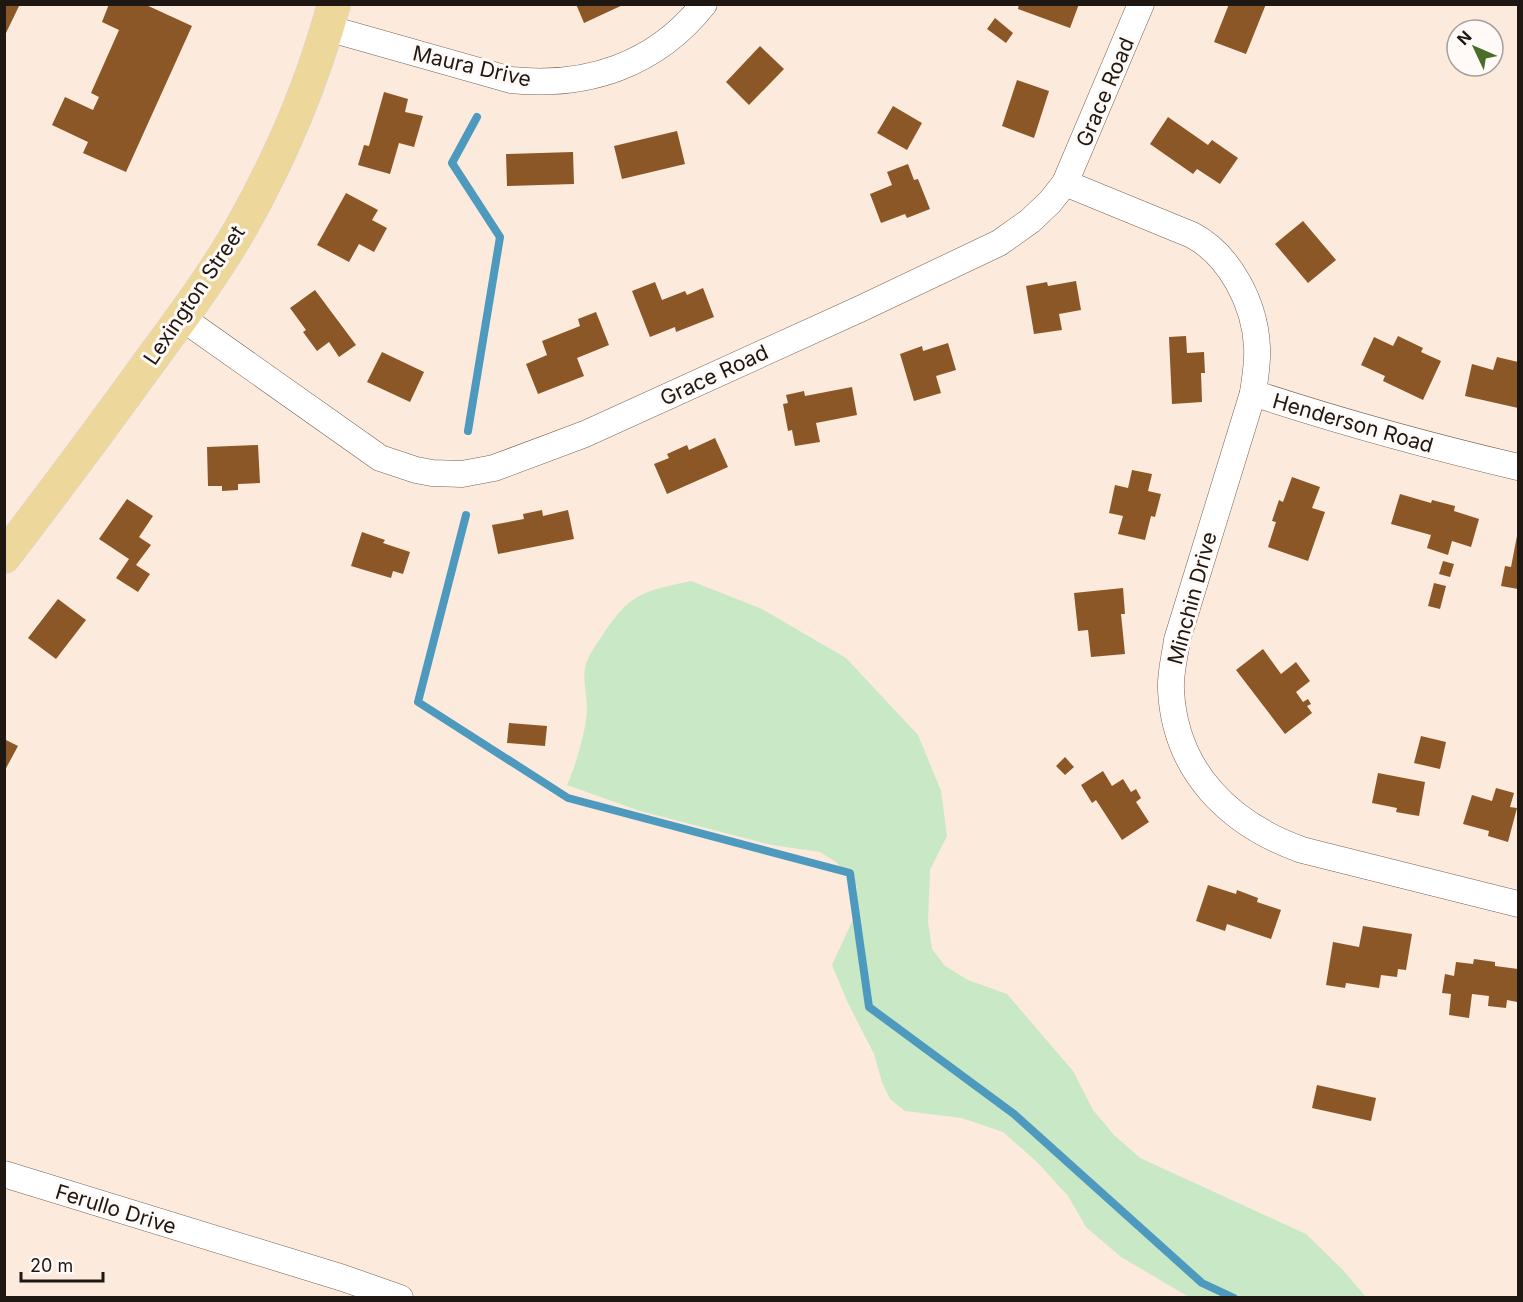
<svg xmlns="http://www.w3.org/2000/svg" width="1523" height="1302" viewBox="0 0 1523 1302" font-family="Inter,sans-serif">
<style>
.green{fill:#c8e8c6}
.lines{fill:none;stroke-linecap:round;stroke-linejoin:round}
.stream{stroke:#4e99be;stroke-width:8}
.building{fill:#8b5727}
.minor-casing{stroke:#766354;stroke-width:27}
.primary-casing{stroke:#d7d5d4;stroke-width:34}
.minor{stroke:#fff;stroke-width:26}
.primary{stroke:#eed79b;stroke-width:33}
.labels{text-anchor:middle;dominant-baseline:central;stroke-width:6;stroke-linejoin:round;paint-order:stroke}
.street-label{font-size:21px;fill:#1f1812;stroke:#fffaf7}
</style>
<rect width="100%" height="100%" fill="#fceadc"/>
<!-- green -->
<path class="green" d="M691,581L762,609L846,658L918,735L941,791L947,836L930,870L928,922L932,949L945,966L968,980L1007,994L1073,1071L1093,1110L1114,1135L1140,1158L1306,1234L1342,1269L1366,1297H1189L1121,1257L1086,1227L1068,1196L1037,1162L1003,1132L962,1118L905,1111L890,1099L882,1082L874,1054L847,1001L832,965L855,915L857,887L836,862L820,852L772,845L640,811L567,785C575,769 587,727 587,709C587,695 583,682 585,668C587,657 596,645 602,636C631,592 642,592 691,581Z"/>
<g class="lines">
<!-- stream -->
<g class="stream">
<polyline points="468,431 500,237 452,163 477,117"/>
<polyline points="466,515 418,702 568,798 850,873 869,1007 1014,1114 1202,1283 1234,1298"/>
</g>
</g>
<!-- building -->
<g class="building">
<polygon points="4,4 20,4 6,33 4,33"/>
<polygon points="109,4 144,4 192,26 126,172 83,153 88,142 52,125 65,97 93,110 99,97 91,93 119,30 102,22"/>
<polygon points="576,4 625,4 584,23"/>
<polygon points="1019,4 1079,4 1070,28 1018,9"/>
<polygon points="1229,4 1266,4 1246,54 1214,42"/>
<polygon points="995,18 1013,33 1006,43 987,29"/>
<polygon points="760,46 784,69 749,105 726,82"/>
<polygon points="1017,80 1049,91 1034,138 1002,126"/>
<polygon points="384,92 408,99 405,112 423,116 414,147 399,143 390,174 358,165 364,145 369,146"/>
<polygon points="893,106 922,123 907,150 877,133"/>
<polygon points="1168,117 1208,145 1212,140 1238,158 1220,184 1197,169 1193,174 1150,144"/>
<polygon points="677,131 685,164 622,179 614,146"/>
<polygon points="573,152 574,184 507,186 506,154"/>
<polygon points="908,164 914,180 918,179 930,209 907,218 905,214 881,223 870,194 892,185 887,172"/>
<polygon points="346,193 378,210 372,220 387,228 374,252 359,244 349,262 317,245"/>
<polygon points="1303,221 1336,260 1308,283 1275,244"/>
<polygon points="1076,281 1081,310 1059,314 1062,330 1034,334 1026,286 1047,282 1048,286"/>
<polygon points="655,282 662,300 685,291 687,295 703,288 714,317 676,332 675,327 650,337 632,291"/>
<polygon points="315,290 356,345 339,357 329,342 317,351 303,332 306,330 290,308"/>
<polygon points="596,312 609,345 577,358 584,376 538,394 526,364 547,355 542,341 580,326 578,319"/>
<polygon points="1186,336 1187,353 1204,352 1205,373 1201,373 1202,402 1172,404 1169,337"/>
<polygon points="1398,336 1423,348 1421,352 1441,361 1423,400 1383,381 1385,376 1361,365 1374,337 1393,346"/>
<polygon points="948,343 956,370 936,376 941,393 914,401 900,354 922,346 923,351"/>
<polygon points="382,352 424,372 410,402 367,382"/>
<polygon points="1497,357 1518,362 1518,408 1465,396 1472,364 1493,370"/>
<polygon points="852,387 857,415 816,423 820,442 795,446 792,430 788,431 783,404 788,403 786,395 804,391 805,396"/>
<polygon points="715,438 728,467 667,494 654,464 669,458 667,454 687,445 689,450"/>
<polygon points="258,445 260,483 238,484 238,490 222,491 222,486 208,486 207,447"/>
<polygon points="1132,470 1152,474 1148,491 1161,494 1155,517 1151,516 1145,540 1118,534 1123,516 1109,513 1115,485 1128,488"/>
<polygon points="1292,477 1320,487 1312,508 1325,512 1308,561 1268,547 1276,522 1272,521 1279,500 1283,502"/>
<polygon points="1400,494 1431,503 1432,500 1455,506 1454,511 1479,519 1471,547 1452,541 1448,555 1427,548 1431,535 1391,524"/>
<polygon points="127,499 153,516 139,537 151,545 136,565 150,574 138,592 116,578 129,559 99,539"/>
<polygon points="542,510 543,516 568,510 574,539 498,554 492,525 524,519 523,514"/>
<polygon points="362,532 385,540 383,543 410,552 403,574 393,571 391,578 351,566"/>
<polygon points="1517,536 1518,536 1518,589 1501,586 1505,566 1511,567"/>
<polygon points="1443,561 1454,564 1450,577 1439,574"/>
<polygon points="1434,583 1446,586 1440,609 1428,606"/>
<polygon points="1123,588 1125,614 1121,614 1125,654 1091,657 1088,630 1078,631 1074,593"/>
<polygon points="58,599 86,620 56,659 28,638"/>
<polygon points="1263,649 1281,674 1296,662 1310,681 1296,692 1303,702 1308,699 1311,704 1307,706 1312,713 1285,734 1236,670"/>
<polygon points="509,723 547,726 545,746 507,743"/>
<polygon points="1421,736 1446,742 1440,769 1414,763"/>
<polygon points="4,739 18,746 4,772"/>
<polygon points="1065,757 1074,767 1065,775 1056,766"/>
<polygon points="1103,771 1112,786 1123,779 1131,792 1136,789 1141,798 1136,802 1149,822 1122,840 1096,800 1092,803 1081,785"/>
<polygon points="1378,773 1425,782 1419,816 1396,812 1397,808 1372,803"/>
<polygon points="1496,788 1514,793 1510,807 1517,808 1508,842 1488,836 1489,831 1463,824 1472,795 1492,801"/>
<polygon points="1208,885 1236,894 1237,890 1258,898 1257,902 1281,910 1271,939 1227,924 1225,931 1196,921"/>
<polygon points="1363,926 1412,934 1406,970 1398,969 1397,977 1381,975 1379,988 1346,983 1345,988 1326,985 1333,942 1359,947"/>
<polygon points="1474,959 1495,962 1495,966 1518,969 1517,1002 1507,1000 1506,1008 1488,1006 1489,996 1472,994 1469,1018 1449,1015 1451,994 1442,993 1445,974 1454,976 1456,962 1473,964"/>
<polygon points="1317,1085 1376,1098 1371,1121 1312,1108"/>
</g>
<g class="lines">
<defs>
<g id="minor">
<path d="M327,28L511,80C587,88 656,65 704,4"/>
<path d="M1065,183L1192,235C1230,255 1255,304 1257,347C1258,363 1255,378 1253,393C1341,422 1429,446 1518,467"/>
<polyline points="182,318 380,458 416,470 432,473 462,474 494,468 585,434 860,309 999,243 1030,221 1050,202 1065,183 1141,4"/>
<path d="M1253,393L1177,640C1175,656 1170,673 1171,690C1175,771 1229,824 1302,850L1518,904"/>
<polyline points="4,1174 343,1278 400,1298"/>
</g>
<path id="primary" d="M4,557C51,496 97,434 142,372C177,324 213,277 242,226C281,157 313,81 334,4"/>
</defs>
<!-- minor casing -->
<use href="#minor" class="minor-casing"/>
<!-- primary casing -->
<use href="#primary" class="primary-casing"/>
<!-- minor -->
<use href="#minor" class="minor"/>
<!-- primary -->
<use href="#primary" class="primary"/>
</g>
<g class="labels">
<!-- street labels -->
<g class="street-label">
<text transform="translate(472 66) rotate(13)">Maura Drive</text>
<text transform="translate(1105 92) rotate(-67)">Grace Road</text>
<text transform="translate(194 295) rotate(-56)">Lexington Street</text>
<text transform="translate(714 375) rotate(-25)">Grace Road</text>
<text transform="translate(1353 423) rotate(16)">Henderson Road</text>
<text transform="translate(1192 598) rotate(-75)">Minchin Drive</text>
<text transform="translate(116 1209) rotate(17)">Ferullo Drive</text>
</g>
</g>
<!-- border -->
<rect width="1523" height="1302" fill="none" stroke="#1f1812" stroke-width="12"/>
<!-- north arrow -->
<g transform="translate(1475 48) rotate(314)"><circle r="28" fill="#fffaf7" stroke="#a5a09b" stroke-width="1.5"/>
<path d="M0-4.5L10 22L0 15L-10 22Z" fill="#4a6e28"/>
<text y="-9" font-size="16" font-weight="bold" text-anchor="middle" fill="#1f1812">N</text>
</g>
<!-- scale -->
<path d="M21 1272v9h82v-9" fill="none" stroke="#1f1812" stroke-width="3"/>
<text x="30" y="1272" font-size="18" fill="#1f1812" stroke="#fffaf7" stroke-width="4.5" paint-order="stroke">20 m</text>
</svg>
